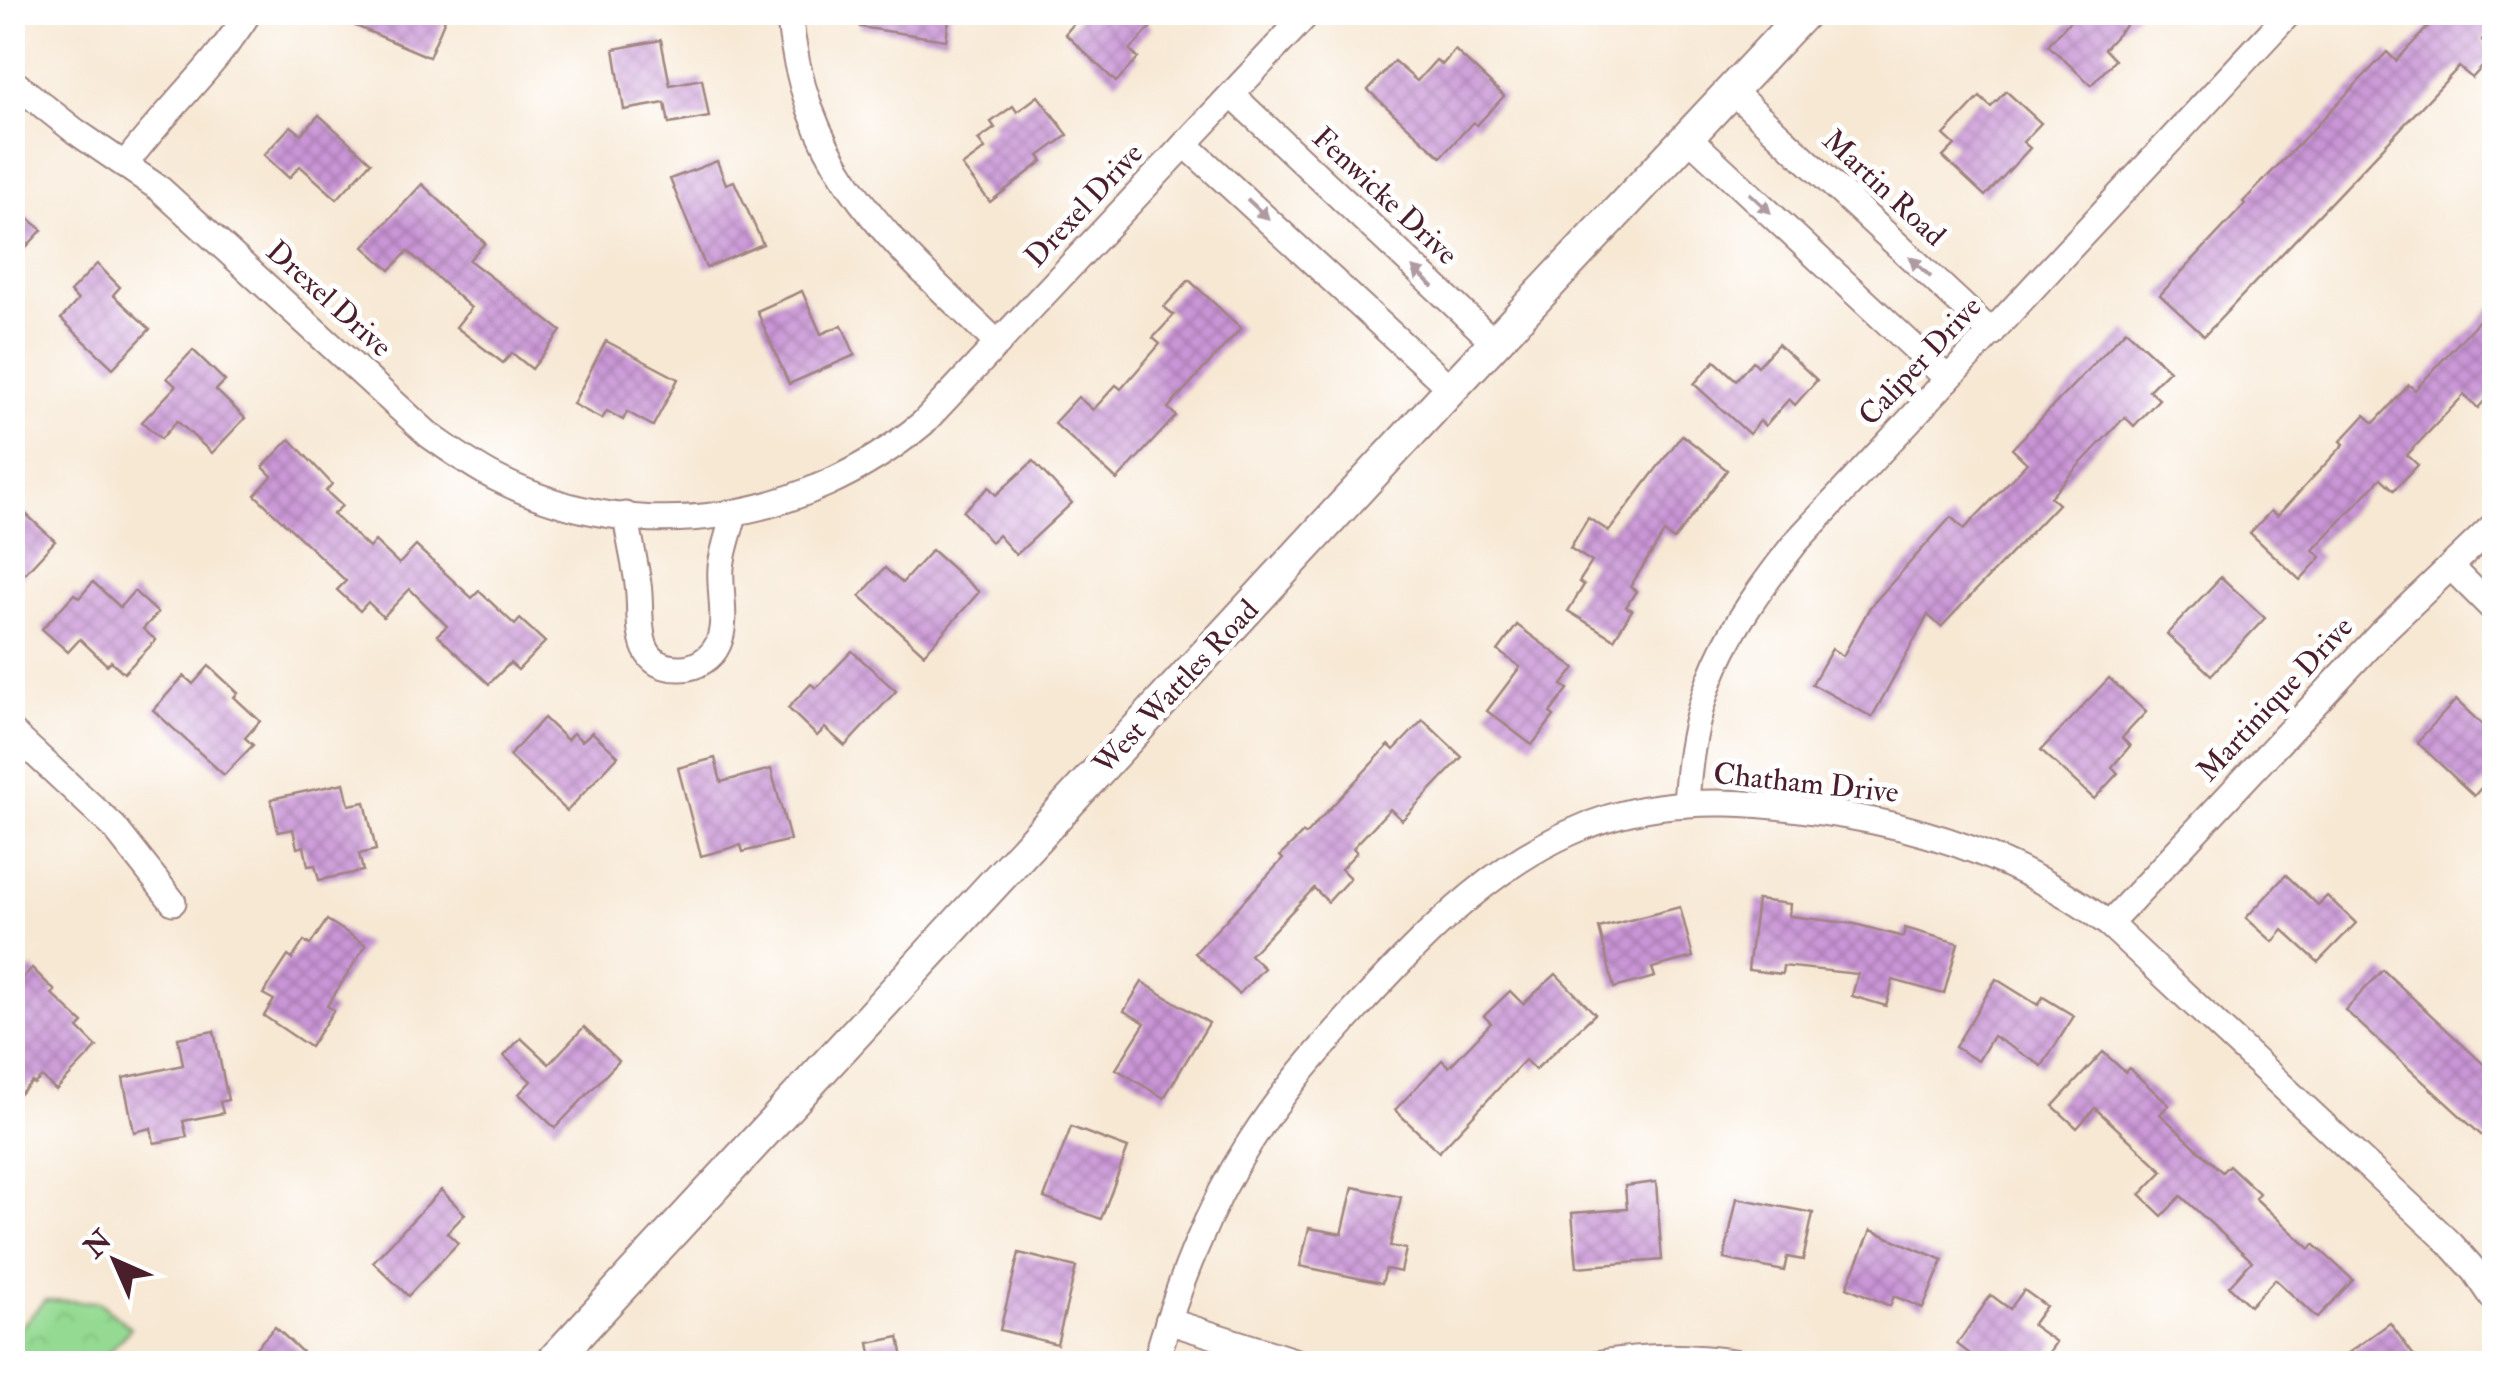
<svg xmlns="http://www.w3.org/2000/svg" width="2507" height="1376" viewBox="0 0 2507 1376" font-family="'IM FELL Double Pica',serif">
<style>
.park{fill:url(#park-crowns);stroke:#6f7c5f;stroke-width:2.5}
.building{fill:url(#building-cross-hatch)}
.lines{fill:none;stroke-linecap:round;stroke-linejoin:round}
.minor-casing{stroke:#a08480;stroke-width:29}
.tertiary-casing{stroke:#a08480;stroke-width:36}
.minor{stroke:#fff;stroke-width:25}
.tertiary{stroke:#fff;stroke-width:32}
.oneway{fill:#ae9aa0}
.labels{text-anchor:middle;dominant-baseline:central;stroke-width:10;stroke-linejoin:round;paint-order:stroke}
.street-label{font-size:30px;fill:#4a1f2b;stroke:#fff}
</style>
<defs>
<pattern id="park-crowns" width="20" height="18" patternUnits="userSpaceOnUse" patternTransform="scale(2.5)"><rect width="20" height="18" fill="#94da93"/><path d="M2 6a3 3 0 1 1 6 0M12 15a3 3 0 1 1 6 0" fill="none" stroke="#81bb7f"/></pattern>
<pattern id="building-cross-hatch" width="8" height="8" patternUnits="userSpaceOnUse" patternTransform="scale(2.5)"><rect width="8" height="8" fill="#ca96d7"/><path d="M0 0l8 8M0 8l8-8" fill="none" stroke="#a67aaf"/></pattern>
</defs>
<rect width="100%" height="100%" fill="#fff"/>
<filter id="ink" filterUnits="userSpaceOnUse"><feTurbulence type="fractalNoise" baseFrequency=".01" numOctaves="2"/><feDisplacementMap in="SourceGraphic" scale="20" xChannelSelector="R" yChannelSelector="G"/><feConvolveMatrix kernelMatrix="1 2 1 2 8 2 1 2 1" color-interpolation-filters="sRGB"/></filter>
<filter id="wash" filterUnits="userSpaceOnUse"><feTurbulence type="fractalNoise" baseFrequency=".0048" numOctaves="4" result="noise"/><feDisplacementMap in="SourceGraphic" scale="40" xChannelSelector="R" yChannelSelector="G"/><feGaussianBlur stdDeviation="2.25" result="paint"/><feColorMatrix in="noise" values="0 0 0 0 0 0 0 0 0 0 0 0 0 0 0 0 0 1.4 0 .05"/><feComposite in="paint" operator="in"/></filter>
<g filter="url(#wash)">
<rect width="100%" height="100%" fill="#f7e8d4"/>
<!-- park -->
<polygon class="park" points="45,1300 99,1302 131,1328 98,1363 13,1363 13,1336"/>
<g id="blocks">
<!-- building -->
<g class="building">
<polygon points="323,12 448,12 429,57"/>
<polygon points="861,12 950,12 946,40 860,27"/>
<polygon points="1084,12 1135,12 1151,27 1130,50 1138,58 1116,82 1065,34"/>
<polygon points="2078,12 2138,12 2104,49 2115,60 2091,85 2048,45"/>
<polygon points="2442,12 2494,12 2494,26 2482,40 2494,54 2472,78 2459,67 2204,336 2160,295 2245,204 2243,202 2387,52 2396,61"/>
<polygon points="661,40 670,85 702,79 709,117 669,124 665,103 624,110 614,49"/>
<polygon points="1455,50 1504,96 1477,125 1473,122 1441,157 1368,90 1394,61 1417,81 1436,60 1442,65"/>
<polygon points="2006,91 2041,123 2023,142 2030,148 1985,196 1943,157 1955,145 1944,135 1980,97 1991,107"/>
<polygon points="1038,96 1068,135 1039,156 1043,161 990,202 962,166 985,149 978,140 995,128 991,122 1013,106 1017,112"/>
<polygon points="319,115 371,162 337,199 300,166 289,178 264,155 291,126 301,134"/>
<polygon points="717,161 726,184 734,181 763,244 706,268 670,179"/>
<polygon points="422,184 485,243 469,260 561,331 532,369 512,353 503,363 456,327 471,308 408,251 390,270 364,247"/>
<polygon points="12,203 42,230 12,262"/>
<polygon points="97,264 120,287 113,295 150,329 113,368 61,319 78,300 70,292"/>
<polygon points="1189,280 1241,328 1168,408 1176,416 1117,480 1054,423 1078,397 1093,410 1116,385 1121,389 1160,344 1153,338 1174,315 1164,307"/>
<polygon points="802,291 821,334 842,325 855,355 789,384 757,311"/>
<polygon points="2494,304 2494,390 2478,408 2464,395 2407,455 2418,465 2394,490 2381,478 2313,550 2321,557 2300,580 2250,533 2271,511 2277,516 2344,444 2341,441 2365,415 2374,423 2409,385 2415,390"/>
<polygon points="2126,330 2169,370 2149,390 2159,399 2134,426 2125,417 2080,464 2050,497 2058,504 1941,627 1928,615 1872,717 1812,684 1832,649 1843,656 1870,607 1951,517 1964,529 2027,463 2012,449"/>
<polygon points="606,341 678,379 653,426 627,412 623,420 607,411 602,419 573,404"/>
<polygon points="1778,344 1817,380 1795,405 1789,399 1765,426 1760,421 1749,434 1694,384 1715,361 1736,380 1753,361 1758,366"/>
<polygon points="193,350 225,381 216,390 245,418 212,453 177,421 161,439 142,422 176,386 167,378"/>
<polygon points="1682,435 1727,470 1674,540 1664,533 1630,587 1636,591 1626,607 1632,610 1614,639 1568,611 1584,585 1579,582 1592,562 1570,548 1588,518 1609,531"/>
<polygon points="290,439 332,484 326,491 342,506 333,514 369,548 375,541 399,564 416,546 472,598 479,591 515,625 520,619 545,642 518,670 510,663 489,684 437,635 447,626 410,589 383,617 368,602 360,611 337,590 346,581 255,495 272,476 263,467"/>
<polygon points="1033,461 1072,503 1016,555 998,535 991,542 963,511 989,487 996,495"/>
<polygon points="12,501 55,541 12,587"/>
<polygon points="932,550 979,592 924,654 860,596 885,568 902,583"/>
<polygon points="2221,577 2265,618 2211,675 2167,634"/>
<polygon points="93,582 120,607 134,591 158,613 143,629 156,640 124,673 111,661 107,665 80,639 68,652 42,629 74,594 79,598"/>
<polygon points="1517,625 1575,668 1562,685 1568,689 1550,713 1554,716 1532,745 1487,711 1520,667 1498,651"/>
<polygon points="852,651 896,691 845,746 825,728 817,736 788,708 811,684 816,688"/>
<polygon points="209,666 238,693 234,697 260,721 245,738 253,745 224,775 153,710 184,676 193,684"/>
<polygon points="2109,678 2146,712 2122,738 2130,746 2112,767 2118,773 2094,799 2041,750"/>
<polygon points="2456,700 2494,736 2494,773 2474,796 2417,742"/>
<polygon points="544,718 567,740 573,733 582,741 592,732 618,756 567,811 509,756"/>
<polygon points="1423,720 1462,757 1402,820 1390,809 1353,848 1357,852 1341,869 1350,878 1328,902 1314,888 1250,955 1264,968 1239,994 1195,953 1283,859 1280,856 1303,833 1305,835 1389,745 1394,750"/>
<polygon points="715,758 721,782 771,769 790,840 743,852 741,845 701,856 678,768"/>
<polygon points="344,783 349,805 365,802 376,850 359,854 363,871 319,880 315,865 308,866 304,846 297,848 293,829 278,832 271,799"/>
<polygon points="2286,875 2318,905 2327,896 2356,923 2318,962 2283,930 2273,942 2246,918"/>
<polygon points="1757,900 1790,904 1789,916 1855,924 1903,937 1905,928 1958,943 1944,994 1893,980 1886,1006 1852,996 1858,974 1783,966 1782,974 1748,970"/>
<polygon points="1680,907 1693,957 1652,968 1655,977 1614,988 1599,928"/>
<polygon points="327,920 366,945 327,1006 334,1010 310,1047 264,1016 274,1000 263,994 288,956 292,959 304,941 310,945"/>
<polygon points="32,968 55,991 52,994 83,1023 78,1028 97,1047 56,1090 42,1077 34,1084 32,1082 12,1101 12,989"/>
<polygon points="2383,970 2494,1074 2494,1147 2345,1010"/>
<polygon points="1556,974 1595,1014 1535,1070 1525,1060 1439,1152 1395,1110 1442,1060 1449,1067 1491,1023 1484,1016 1510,991 1523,1004"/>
<polygon points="1996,979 2038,1005 2043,997 2074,1016 2042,1066 1993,1036 1978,1061 1955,1047"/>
<polygon points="1142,982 1209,1023 1164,1098 1116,1069 1145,1023 1124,1011"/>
<polygon points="584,1027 619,1061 555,1128 519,1094 531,1081 504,1056 521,1038 549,1064"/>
<polygon points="214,1031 228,1100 220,1102 223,1113 183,1121 187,1137 154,1143 151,1128 134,1132 123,1078 183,1065 178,1038"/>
<polygon points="2103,1052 2125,1072 2129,1068 2169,1105 2160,1114 2222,1172 2229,1165 2259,1193 2255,1198 2310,1249 2314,1244 2353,1280 2317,1318 2275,1279 2250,1306 2229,1286 2252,1261 2181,1196 2162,1216 2140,1195 2163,1171 2095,1108 2077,1128 2053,1106"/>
<polygon points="1071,1127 1128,1148 1101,1219 1044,1198"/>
<polygon points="1656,1182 1662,1260 1577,1267 1572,1213 1627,1209 1625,1186"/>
<polygon points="1353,1187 1401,1197 1390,1246 1406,1249 1401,1272 1386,1269 1382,1283 1300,1266 1309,1228 1342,1234"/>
<polygon points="441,1190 465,1214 447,1233 458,1243 408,1296 373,1262"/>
<polygon points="1737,1198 1813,1213 1803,1260 1787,1257 1784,1271 1724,1259"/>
<polygon points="1871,1230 1943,1260 1923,1308 1894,1296 1890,1306 1847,1287"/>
<polygon points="1019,1253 1076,1267 1057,1344 1000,1330"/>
<polygon points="2024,1290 2046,1306 2032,1325 2056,1342 2041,1364 1983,1364 1957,1344 1991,1295 2010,1309"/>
<polygon points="2390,1323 2420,1364 2333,1364"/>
<polygon points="275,1327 315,1364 270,1364 254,1350"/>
<polygon points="899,1337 904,1364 873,1364 869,1343"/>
</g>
</g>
</g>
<g filter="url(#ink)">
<use href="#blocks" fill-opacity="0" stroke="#a08480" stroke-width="2.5"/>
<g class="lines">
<defs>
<g id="minor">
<path d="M789,12C804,172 891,240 998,344"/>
<path d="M12,81L75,131L160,189L429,435C452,451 475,468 500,480C641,550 804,522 923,423L1309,12"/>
<polyline points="1732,91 1992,333"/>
<polyline points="1232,95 1495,343"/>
<polyline points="1688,137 1948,379"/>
<polyline points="1185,144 1451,389"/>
<path d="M126,163C165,111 214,68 249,12"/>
<path d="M626,515C629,539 635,561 638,584C643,616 630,669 681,668C696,668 712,658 718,644C728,622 719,591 721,567C723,549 730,531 734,514"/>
<polyline points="2451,567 2494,610"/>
<polyline points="12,732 114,827 173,902"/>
<path d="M1686,804C1693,687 1725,633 1796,542L2290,12"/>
<polyline points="2109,924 2382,632 2494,525"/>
<polyline points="1168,1321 1303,1364"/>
<path d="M1155,1364C1178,1286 1206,1211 1250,1142C1281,1093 1319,1050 1358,1007C1429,930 1505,850 1608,818C1685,794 1769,803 1847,816C1942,832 2031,866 2109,924L2450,1243L2475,1271L2494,1299"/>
<path d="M1595,1364C1650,1355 1690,1355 1746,1364"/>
</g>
<polyline id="tertiary" points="550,1364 1451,389 1805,12"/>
</defs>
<!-- minor casing -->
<use href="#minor" class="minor-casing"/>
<!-- tertiary casing -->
<use href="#tertiary" class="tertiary-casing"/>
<!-- minor -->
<use href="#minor" class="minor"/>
<!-- tertiary -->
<use href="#tertiary" class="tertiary"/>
</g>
<!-- one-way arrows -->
<defs><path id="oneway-solid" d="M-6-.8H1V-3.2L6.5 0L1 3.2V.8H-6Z" transform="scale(2.5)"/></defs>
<g class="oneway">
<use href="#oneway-solid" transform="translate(1760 203) rotate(43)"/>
<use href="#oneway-solid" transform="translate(1258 209) rotate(43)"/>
<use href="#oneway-solid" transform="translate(1920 267) rotate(-137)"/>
<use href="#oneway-solid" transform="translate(1423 277) rotate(-137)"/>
</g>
</g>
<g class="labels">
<!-- street labels -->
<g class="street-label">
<text transform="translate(1884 188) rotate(43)">Martin Road</text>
<text transform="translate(1385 196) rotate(43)">Fenwicke Drive</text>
<text transform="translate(1084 205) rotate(-47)">Drexel Drive</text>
<text transform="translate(329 299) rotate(42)">Drexel Drive</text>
<text transform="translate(1920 361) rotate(-47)">Caliper Drive</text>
<text transform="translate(1176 687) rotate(-47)">West Wattles Road</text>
<text transform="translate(2275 699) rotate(-47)">Martinique Drive</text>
<text transform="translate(1806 783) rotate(6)">Chatham Drive</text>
</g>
</g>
<!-- margin -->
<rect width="2507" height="1376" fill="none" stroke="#fff" stroke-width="50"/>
<!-- north arrow -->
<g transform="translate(115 1261) rotate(315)" stroke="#ffffff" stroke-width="8" paint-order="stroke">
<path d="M0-8L18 38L0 25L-18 38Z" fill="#4a1f2b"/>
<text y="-15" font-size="28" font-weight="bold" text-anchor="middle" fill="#4a1f2b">N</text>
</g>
</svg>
